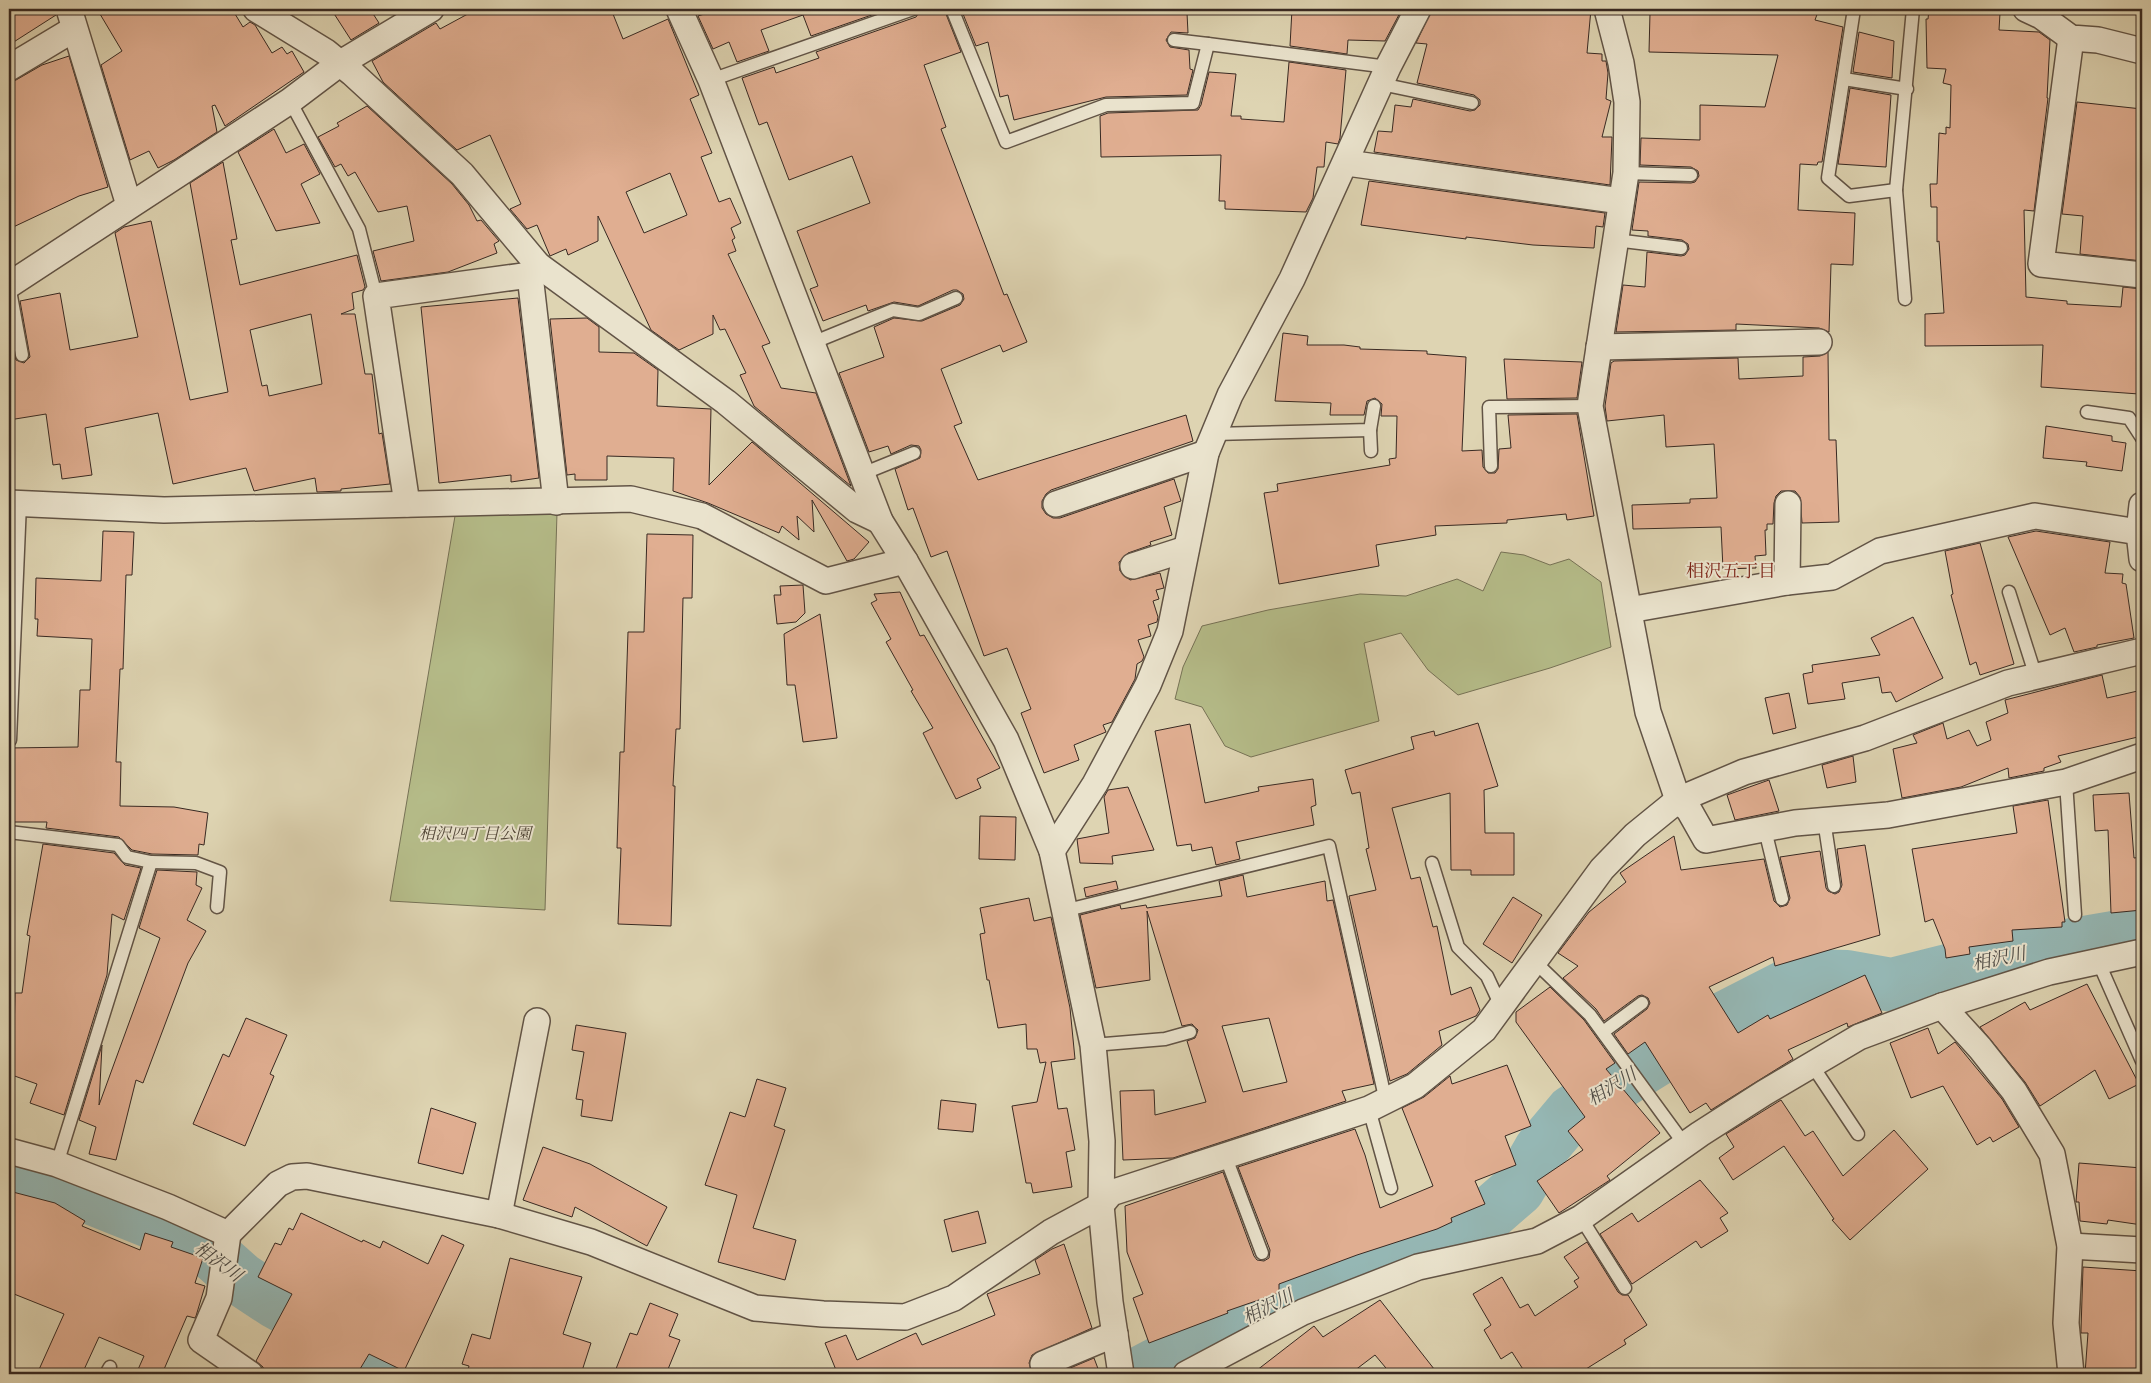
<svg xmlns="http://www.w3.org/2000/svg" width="2151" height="1383" viewBox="0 0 2151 1383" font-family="'IM FELL Double Pica','Noto Serif JP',serif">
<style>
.green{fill:#b5bc89;stroke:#767256}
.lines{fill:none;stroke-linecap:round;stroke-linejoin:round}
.river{stroke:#95b7b4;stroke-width:54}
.building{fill:#e0ae91;stroke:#382922;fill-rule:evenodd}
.service-casing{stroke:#625446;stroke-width:15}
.minor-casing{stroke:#625446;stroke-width:28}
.service{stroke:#eae3cd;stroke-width:12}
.minor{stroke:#eae3cd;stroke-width:25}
.labels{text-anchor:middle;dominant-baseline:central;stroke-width:4;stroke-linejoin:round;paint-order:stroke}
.park-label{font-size:16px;font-style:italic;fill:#514637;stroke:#eae3cd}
.neighbourhood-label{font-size:18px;fill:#7a1f14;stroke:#eae3cd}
.water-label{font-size:18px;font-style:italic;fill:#4f4c46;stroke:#eae3cd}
</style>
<rect width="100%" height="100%" fill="#ded4b2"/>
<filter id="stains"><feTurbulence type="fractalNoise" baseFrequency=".004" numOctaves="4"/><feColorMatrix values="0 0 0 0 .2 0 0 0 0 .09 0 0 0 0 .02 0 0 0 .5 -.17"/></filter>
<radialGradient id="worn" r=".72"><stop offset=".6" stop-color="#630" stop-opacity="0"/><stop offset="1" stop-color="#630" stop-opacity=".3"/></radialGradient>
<!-- green -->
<g class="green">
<polygon points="557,513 545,910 390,901 455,516"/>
<polygon points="1501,552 1524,555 1550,565 1569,559 1601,582 1611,647 1550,668 1458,695 1428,670 1401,633 1364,643 1379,721 1251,757 1225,746 1202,707 1175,699 1183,667 1202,626 1268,610 1360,594 1406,596 1457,579 1483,591"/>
</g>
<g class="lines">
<!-- river -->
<g class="river">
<polyline points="9,1173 87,1196 157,1224 205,1247 241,1279 276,1302 355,1346 379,1374"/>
<polyline points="1139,1374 1293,1293 1364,1265 1427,1246 1488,1215 1518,1189 1541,1149 1572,1112 1715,1023 1807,976 1847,977 1892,985 2008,956 2142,933"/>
</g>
</g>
<!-- building -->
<g class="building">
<polygon points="9,9 55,9 56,15 9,45"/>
<polygon points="97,9 232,9 243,27 250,22 255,25 272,53 282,47 287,54 292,51 304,72 225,126 215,105 212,106 217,132 174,160 158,168 149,151 130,160 101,65 122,51"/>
<polygon points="331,9 370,9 379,23 351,40"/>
<path d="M477,9H611L623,39L668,19L699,95L690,99L712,153L701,157L719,202L730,198L741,223L731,228L735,238L732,240L736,251L728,254L770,343L762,346L781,388L816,393L851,486L754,406L740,375L746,373L725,329L720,330L713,315V334L679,350L651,330L598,216V241L568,255L566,249L550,256L537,225L527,229L510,209L521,204L490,135L457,150L383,82L372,61L436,23L440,29ZM670,173L687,215L644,233L626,192Z"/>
<polygon points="720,9 889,9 811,36 803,15 761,30 769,51 737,62 729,42 713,49 698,16"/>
<polygon points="921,9 944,9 961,52 924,65 946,127 941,129 1004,295 1007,294 1027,342 1003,352 1000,345 941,369 962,423 954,426 978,480 1186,415 1193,441 1051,490 1046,494 1042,501 1042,508 1046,514 1053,518 1060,518 1174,479 1181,501 1164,507 1172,535 1150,542 1151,545 1128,553 1119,562 1120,571 1130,580 1160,573 1164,588 1156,590 1159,599 1153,601 1158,617 1157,622 1148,625 1151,636 1138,640 1144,657 1142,661 1137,664 1135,679 1112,722 1103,725 1106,732 1074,745 1079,760 1044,773 1021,713 1031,709 1007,648 984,656 947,551 931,557 913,508 908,510 895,469 920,458 921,450 919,446 911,445 891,454 888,446 869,452 839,373 884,357 874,327 894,318 922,321 960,305 964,299 963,294 957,290 953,290 918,306 894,302 868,311 866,305 823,321 810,289 818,286 797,231 870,203 852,156 789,180 767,122 759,125 742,78 774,67 776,73 819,58 816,52 916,17"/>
<polygon points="961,9 1108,9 1108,12 1187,13 1188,33 1171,32 1166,40 1170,47 1189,50 1190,69 1193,70 1187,95 1106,97 1014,120 1008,95 1000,97 988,42 976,46"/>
<polygon points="1292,9 1402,9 1385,41 1348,40 1347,54 1290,46"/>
<polygon points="1432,9 1591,9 1587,53 1602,54 1602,61 1606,61 1608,73 1606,99 1611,101 1602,137 1612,137 1610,185 1374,152 1378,131 1392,132 1395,105 1411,107 1413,99 1470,111 1475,110 1480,105 1480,100 1474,95 1417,83 1427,44 1416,43"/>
<polygon points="1706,9 1819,9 1815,20 1843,27 1822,162 1818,162 1817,165 1800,164 1798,210 1855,213 1853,265 1831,264 1829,332 1819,328 1736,324 1736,330 1616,332 1623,285 1645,287 1647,252 1681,256 1685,255 1689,249 1688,244 1682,240 1648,236 1648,231 1632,230 1639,182 1691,183 1695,182 1699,176 1698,171 1691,167 1640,165 1641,138 1700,140 1700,105 1765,107 1778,55 1649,52 1650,13 1705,14"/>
<polygon points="1929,9 2000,13 1999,30 2039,32 2050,40 2047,98 2048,98 2034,211 2024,210 2026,297 2067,301 2067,304 2121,307 2123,287 2142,289 2142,344 2139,394 2041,387 2043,345 1925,346 1925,314 1944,313 1939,241 1937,242 1937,207 1931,207 1930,184 1937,184 1939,133 1946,134 1946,127 1950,128 1951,85 1943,83 1946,69 1927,68 1926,19 1928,19"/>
<polygon points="1859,32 1894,41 1892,78 1853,72"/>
<polygon points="69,56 108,187 79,196 9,229 9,82 16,80 42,65"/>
<polygon points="1289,62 1346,70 1340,138 1338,144 1326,142 1324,167 1317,167 1313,198 1306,212 1225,209 1225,201 1219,201 1221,155 1101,157 1100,116 1108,113 1198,110 1201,105 1209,72 1236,74 1231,116 1241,116 1241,119 1284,122"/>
<polygon points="1850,88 1891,95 1886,167 1838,164"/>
<polygon points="2077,102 2142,109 2142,261 2080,254 2083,216 2062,214"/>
<polygon points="367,106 452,184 469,205 477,221 481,220 499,241 494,244 497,253 448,272 381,281 373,251 414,241 407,206 378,212 355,172 348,176 341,164 335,167 318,137 339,126 337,123"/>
<polygon points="274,129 286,153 304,144 320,174 301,184 320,223 276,231 238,152"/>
<path d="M223,162L237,239L231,240L240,285L357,255L365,287L363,290L352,293L354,309L341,314H355L365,374H372L379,434L382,433L390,484L341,489V491L317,492L315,478L254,491L246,468L173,484L158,413L85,428L92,475L62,479L60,464L53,465L46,414L9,420V328L16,360L24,363L30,357L20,301L60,293L70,350L138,337L115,233L124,227L151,221L190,400L228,392L190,183ZM311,314L322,384L269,396L267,385L262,386L250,330Z"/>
<polygon points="1369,181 1605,213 1603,227 1596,226 1594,248 1533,245 1466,237 1466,239 1361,225"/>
<polygon points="518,298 539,478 511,482 511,475 439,483 421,307"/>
<polygon points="587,318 599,327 599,352 634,353 658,370 657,406 711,409 709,485 752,442 869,542 854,559 847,561 812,500 814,532 797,516 799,540 782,526 779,533 708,503 673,491 674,458 607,456 607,480 575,480 575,474 567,475 550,319"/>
<polygon points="1283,333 1308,336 1307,345 1344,345 1360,347 1360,349 1427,351 1427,354 1466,357 1462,451 1482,450 1483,467 1488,473 1495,473 1498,469 1499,449 1511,448 1508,415 1577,414 1594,516 1567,520 1566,514 1507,520 1507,523 1435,526 1436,535 1376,545 1379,566 1279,584 1264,493 1278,491 1277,484 1390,465 1389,459 1396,458 1397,416 1381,416 1382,404 1375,398 1367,401 1364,415 1330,415 1331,403 1275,401"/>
<polygon points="1828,352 1829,440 1836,440 1839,522 1802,523 1800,497 1795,491 1781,491 1776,496 1774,503 1773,524 1767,524 1767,530 1765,530 1766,555 1755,556 1756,568 1723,569 1721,527 1633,529 1632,505 1690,503 1690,499 1717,498 1714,444 1666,447 1664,415 1607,421 1605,406 1611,363 1614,361 1738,358 1739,379 1803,376 1803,357 1820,356"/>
<polygon points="1504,359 1582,362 1577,398 1507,399"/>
<polygon points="2046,426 2112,436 2112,441 2126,443 2122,471 2086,466 2087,462 2043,458"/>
<polygon points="103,531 134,532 132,575 126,575 123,669 120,669 116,762 121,762 120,806 174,807 208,813 204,845 199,844 198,855 152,854 132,850 119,837 46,828 47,822 9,822 9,748 78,747 80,690 90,690 92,639 37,636 38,619 35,619 36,578 101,581"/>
<polygon points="2036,531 2110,542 2105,573 2123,574 2122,583 2126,584 2134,638 2097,645 2097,647 2074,652 2065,628 2050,635 2008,537"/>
<polygon points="647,534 693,535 692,598 683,598 680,729 676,729 673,786 675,786 671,926 618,924 621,848 617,848 620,752 624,752 628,632 644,632"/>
<polygon points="1980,543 2014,664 1980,675 1976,662 1970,665 1951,595 1953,594 1945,551"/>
<polygon points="803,585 805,613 796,622 777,624 774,595 781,595 780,586"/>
<polygon points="900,592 920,636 924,635 1000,768 977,779 981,788 956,799 923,733 933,728 911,691 913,690 886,642 891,639 871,603 877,600 874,594"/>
<polygon points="820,614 837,738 803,742 795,685 787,685 784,634"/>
<polygon points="1913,617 1943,678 1896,702 1891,692 1882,693 1879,677 1842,683 1845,699 1808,704 1803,674 1813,672 1812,665 1880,655 1871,638"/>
<polygon points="2102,675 2107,698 2142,690 2142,736 2058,756 2061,762 2044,768 2044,771 2009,778 2008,768 1961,787 1902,798 1893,749 1917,743 1913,735 1943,723 1947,739 1969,730 1977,746 1991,740 1986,722 2008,713 2005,700"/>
<polygon points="1789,693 1796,728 1773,734 1765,698"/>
<polygon points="1478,723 1498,786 1484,790 1485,833 1514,833 1514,875 1471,875 1471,870 1451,870 1450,793 1392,808 1411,879 1420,877 1433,927 1437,926 1451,995 1471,987 1480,1010 1476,1016 1439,1031 1442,1045 1407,1074 1390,1081 1349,896 1376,890 1366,849 1369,848 1360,792 1352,794 1345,770 1414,749 1411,737 1434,731 1435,736"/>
<polygon points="1190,724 1205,803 1259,791 1258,787 1313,779 1316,805 1311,807 1314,825 1236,842 1240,859 1216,865 1212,847 1192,851 1191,844 1177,846 1155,731"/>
<polygon points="1853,756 1856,782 1827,788 1822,765"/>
<polygon points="1769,780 1779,811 1735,820 1727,795"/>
<polygon points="1128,787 1154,850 1112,856 1113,864 1080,863 1077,839 1109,833 1104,797 1108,790"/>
<polygon points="2129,793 2134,858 2142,857 2142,910 2111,913 2108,830 2095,831 2093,795"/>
<polygon points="2048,800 2065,922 2062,922 2062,927 2012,930 2013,941 1969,947 1970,954 1946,958 1945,949 1933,919 1925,922 1912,849 2017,833 2013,806"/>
<polygon points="980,816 1016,817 1015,860 979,859"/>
<polygon points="1674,836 1681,870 1764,859 1774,901 1780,907 1787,905 1790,898 1780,857 1820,851 1826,888 1828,891 1835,894 1839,892 1842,885 1837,849 1865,845 1880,935 1775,966 1773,957 1709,987 1738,1033 1768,1015 1770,1019 1865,975 1882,1013 1848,1027 1847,1023 1788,1050 1793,1059 1711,1110 1706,1103 1690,1113 1645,1042 1628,1054 1614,1034 1647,1009 1650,1003 1648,998 1642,995 1638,996 1604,1021 1596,1009 1563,978 1578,966 1558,953 1589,912 1626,882 1620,873"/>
<polygon points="43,844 114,853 125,865 141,868 124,920 112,914 107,975 64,1115 30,1103 37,1084 9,1074 9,1049 14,1036 15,993 22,993 30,936 27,935"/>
<polygon points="157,870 197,872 196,885 202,888 187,920 206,931 188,963 143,1083 136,1080 116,1160 89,1154 96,1127 79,1120 102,1045 99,1105 160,938 139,928"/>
<path d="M1243,875L1247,897L1325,881L1327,901L1333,900L1374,1084L1342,1091L1346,1101L1173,1158L1123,1160L1120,1091L1154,1090L1155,1115L1206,1102L1187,1041L1195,1038L1198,1030L1192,1024L1182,1026L1147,911L1150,980L1096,988L1080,915L1120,905L1121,909L1146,905L1147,908L1222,896L1219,881ZM1269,1018L1287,1082L1243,1092L1222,1026Z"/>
<polygon points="1116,881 1118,889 1086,897 1084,888"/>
<polygon points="1513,897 1542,915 1512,963 1483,944"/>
<polygon points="1029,898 1034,921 1051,917 1070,1008 1075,1059 1051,1062 1058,1109 1067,1108 1075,1150 1066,1152 1072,1187 1033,1193 1031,1183 1026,1183 1012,1106 1037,1102 1046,1062 1040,1063 1037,1049 1027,1049 1026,1024 998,1028 989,980 987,980 980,934 985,933 980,908"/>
<polygon points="2087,984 2139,1084 2109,1099 2095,1070 2040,1106 2025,1082 1980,1027 2025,1002 2030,1010"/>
<polygon points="1550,987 1584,1020 1615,1063 1606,1069 1660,1133 1607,1176 1610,1180 1559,1213 1537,1181 1583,1150 1568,1131 1585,1117 1516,1022 1516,1012"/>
<polygon points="246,1018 287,1035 270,1074 274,1076 245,1146 193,1124 223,1054 229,1057"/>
<polygon points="576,1025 626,1033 612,1121 581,1116 583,1100 576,1099 584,1052 572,1050"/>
<polygon points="1928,1028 1938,1054 1955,1042 2002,1099 2019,1127 1993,1142 1990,1137 1977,1145 1943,1086 1911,1098 1890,1043"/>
<polygon points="1507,1065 1531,1126 1505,1136 1516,1165 1475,1181 1485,1204 1451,1218 1452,1222 1437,1229 1357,1255 1279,1284 1279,1293 1227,1311 1228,1313 1149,1343 1133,1298 1143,1294 1127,1252 1125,1206 1223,1172 1254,1256 1257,1260 1264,1261 1269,1258 1270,1250 1238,1167 1355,1129 1365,1155 1380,1208 1433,1186 1402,1108 1424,1097 1450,1076 1452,1084"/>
<polygon points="757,1079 786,1088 774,1126 785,1130 753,1228 796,1240 785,1280 718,1262 737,1195 705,1185 730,1112 745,1117"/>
<polygon points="941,1100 976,1104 973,1132 938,1129"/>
<polygon points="1781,1100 1805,1136 1813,1131 1843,1176 1894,1130 1928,1169 1850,1240 1832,1220 1834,1219 1784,1146 1733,1180 1719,1158 1734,1147 1726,1134"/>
<polygon points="431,1108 476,1123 463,1174 418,1163"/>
<polygon points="543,1147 590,1164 667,1207 647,1246 575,1207 572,1217 523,1200"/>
<polygon points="2079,1163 2142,1168 2142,1225 2108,1220 2107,1224 2080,1221 2079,1202 2076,1202"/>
<polygon points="1700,1180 1728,1213 1720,1218 1728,1231 1701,1248 1696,1241 1632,1284 1600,1234 1632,1213 1638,1222"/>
<polygon points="9,1191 55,1203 85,1221 82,1226 140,1250 145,1233 173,1242 171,1247 203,1258 195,1283 205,1286 196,1316 195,1318 187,1316 162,1374 136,1374 144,1356 99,1337 82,1374 37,1374 64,1314 9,1292"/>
<polygon points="978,1211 986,1243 952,1252 944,1220"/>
<polygon points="301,1213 362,1242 363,1240 380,1248 383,1241 428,1264 442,1235 464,1245 404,1371 369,1354 357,1374 264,1374 263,1367 256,1361 292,1294 258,1277 275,1243 281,1245 289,1228 293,1230"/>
<polygon points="1587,1242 1618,1292 1622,1295 1628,1295 1647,1325 1624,1340 1626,1344 1578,1374 1526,1374 1512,1352 1501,1359 1484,1330 1491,1325 1473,1294 1502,1277 1520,1308 1528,1304 1535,1316 1578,1287 1574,1281 1579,1278 1564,1257"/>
<polygon points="1064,1244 1092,1328 1032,1355 1029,1363 1033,1374 827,1374 836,1370 825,1343 846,1335 857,1360 916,1333 922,1345 995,1315 987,1294 1040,1274 1035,1260 1052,1249"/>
<polygon points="510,1258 582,1277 563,1334 591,1343 581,1374 467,1374 469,1366 462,1364 472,1334 490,1339"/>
<polygon points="2083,1267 2142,1271 2142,1374 2085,1374 2088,1333 2081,1333 2081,1330"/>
<polygon points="1380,1300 1438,1374 1391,1374 1375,1355 1350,1374 1252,1374 1314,1326 1323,1337"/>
<polygon points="650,1303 678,1314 669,1336 680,1340 666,1374 614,1374 630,1333 637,1335"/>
<polygon points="1094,1358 1100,1374 1056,1374"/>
</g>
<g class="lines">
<defs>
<g id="service">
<polyline points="952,9 1006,142 1106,105 1193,103 1208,44 1388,67"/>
<polyline points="1854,9 1828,178 1849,196 1896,190"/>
<polyline points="1174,40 1208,44"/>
<polyline points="1844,79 1907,89"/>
<polyline points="711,80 913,9"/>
<polyline points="1381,84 1472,103"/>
<polyline points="290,101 359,229 376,296"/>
<polyline points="1626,173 1691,175"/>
<polyline points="1615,240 1681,248"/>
<polyline points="9,285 22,355"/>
<polyline points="1905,299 1896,190 1913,9"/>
<polyline points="812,343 893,310 919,314 956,298"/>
<polyline points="2087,412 2129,418 2142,438"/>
<polyline points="1370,430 1371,451"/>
<polyline points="1214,434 1370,430 1374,406"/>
<polyline points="1491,466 1489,407 1590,406"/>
<polyline points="862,474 914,453"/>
<polyline points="2009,592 2036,677"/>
<polyline points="10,740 20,503"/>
<polyline points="2066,782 2075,915"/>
<polyline points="1824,820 1834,886"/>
<polyline points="1765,830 1782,899"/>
<polyline points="9,832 118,845 127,857 151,862 196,863 220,872 217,907"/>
<polyline points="1432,863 1458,947 1487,976 1501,1006"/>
<polyline points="1063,911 1329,846 1386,1102"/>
<polyline points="1534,961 1590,1015 1685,1145"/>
<polyline points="2098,961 2142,1061"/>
<polyline points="1603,1032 1642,1003"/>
<polyline points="1093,1045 1165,1039 1190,1032"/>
<polyline points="1812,1065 1858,1134"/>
<polyline points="1369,1109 1391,1188"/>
<polyline points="1225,1155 1262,1253"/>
<polyline points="57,1164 151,862"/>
<polyline points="1581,1218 1625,1288"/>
<polyline points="106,1374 110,1367"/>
</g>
<g id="minor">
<polyline points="69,9 129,205"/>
<polyline points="256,9 326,52 352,73 462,174 538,265 726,402 857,510 880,521"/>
<polyline points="679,9 711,80 880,521 905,561 1006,740 1052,851 1093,1045 1102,1141 1101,1205 1110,1302 1121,1374"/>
<polyline points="1607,9 1621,63 1627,102 1626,173 1590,406 1648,712 1678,800 1689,810 1706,840 1795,823 1888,815 2066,782 2142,756"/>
<polyline points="2026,9 2041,16 2071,38 2098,40 2142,51"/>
<polyline points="2071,38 2041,264 2142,275"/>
<polyline points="9,68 74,29"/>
<polyline points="1347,163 1621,201"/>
<polyline points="530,275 556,502"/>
<polyline points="9,285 290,101 339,64 431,9"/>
<polyline points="1599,347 1819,342"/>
<polyline points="9,503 164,510 631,499 702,516 826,581 905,561"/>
<polyline points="407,504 376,296 530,275 538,265"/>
<polyline points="1056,504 1206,453"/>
<polyline points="2142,505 2139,532 2142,559"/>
<polyline points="1133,566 1186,549"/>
<polyline points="1787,582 1832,577 1880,551 2035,516 2139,532"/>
<polyline points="1629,610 1787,582 1788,504"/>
<polyline points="1052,851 1095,784 1148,685 1170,631 1206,453 1230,395 1292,279 1388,67 1418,9"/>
<polyline points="1942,1006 2049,972 2142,952"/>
<polyline points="9,1151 57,1164 168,1207 228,1234"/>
<polyline points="499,1215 537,1021"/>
<polyline points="2070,1246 2142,1250"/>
<polyline points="1043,1364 1115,1334"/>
<polyline points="250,1374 201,1340 219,1298 228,1234 278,1184 292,1177 307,1176 499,1215 591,1242 755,1308 823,1314 905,1317 954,1298 1051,1232 1101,1205 1111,1193 1369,1109 1415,1086 1484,1030 1602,869 1635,835 1678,800 1744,772 1865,738 2008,683 2142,651"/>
<polyline points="1186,1374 1303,1312 1418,1267 1537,1241 1581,1218 1700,1134 1764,1093 1859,1037 1942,1006 1980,1048 2014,1091 2052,1154 2070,1246 2066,1323 2071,1374"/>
</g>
</defs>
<!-- service casing -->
<use href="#service" class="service-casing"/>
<!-- minor casing -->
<use href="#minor" class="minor-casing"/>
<!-- service -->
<use href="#service" class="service"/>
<!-- minor -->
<use href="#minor" class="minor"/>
</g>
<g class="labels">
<!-- park labels -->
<g class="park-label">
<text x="475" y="834">相沢四丁目公園</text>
</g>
<!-- neighbourhood labels -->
<g class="neighbourhood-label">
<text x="1731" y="571">相沢五丁目</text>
</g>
<!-- water labels -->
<g class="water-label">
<text transform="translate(1999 959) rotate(-12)">相沢川</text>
<text transform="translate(1612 1087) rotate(-32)">相沢川</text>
<text transform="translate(218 1262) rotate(36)">相沢川</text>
<text transform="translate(1268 1307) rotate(-27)">相沢川</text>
</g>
</g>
<!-- margin -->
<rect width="2151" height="1383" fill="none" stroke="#ded4b2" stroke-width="30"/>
<rect x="10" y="10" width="2131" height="1363" fill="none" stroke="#382922" stroke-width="2.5"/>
<rect x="15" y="15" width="2121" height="1353" fill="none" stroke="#382922"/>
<rect width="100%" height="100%" filter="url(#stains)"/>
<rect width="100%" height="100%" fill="url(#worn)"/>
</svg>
